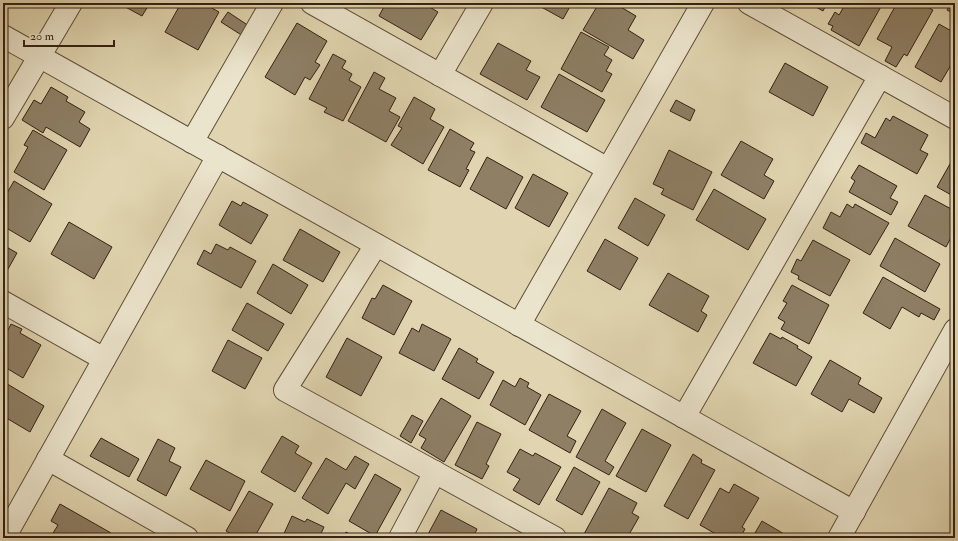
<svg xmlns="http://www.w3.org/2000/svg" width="958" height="541" viewBox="0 0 958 541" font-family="'IM FELL Double Pica',serif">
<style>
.building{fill:#8e7f65;stroke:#352113}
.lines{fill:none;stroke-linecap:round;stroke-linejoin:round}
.street-casing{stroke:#604e3a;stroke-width:24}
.street{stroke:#ebe4cc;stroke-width:22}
</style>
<rect width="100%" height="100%" fill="#e0d5b0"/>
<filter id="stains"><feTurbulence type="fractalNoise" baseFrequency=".005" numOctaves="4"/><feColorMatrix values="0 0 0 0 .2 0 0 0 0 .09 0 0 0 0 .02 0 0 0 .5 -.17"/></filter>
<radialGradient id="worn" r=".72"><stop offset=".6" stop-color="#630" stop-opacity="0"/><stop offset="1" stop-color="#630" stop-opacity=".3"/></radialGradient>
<!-- building -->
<g class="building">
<polygon points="118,3 150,3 142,16"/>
<polygon points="181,3 203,3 219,12 198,50 165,32"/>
<polygon points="386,3 423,3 438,12 421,40 379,16"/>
<polygon points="534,3 572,3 563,19"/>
<polygon points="599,3 614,3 636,16 628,30 644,40 633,59 583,30"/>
<polygon points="809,3 827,3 823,11"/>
<polygon points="846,3 883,3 859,46 831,30 833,26 828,24 835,12 839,15"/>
<polygon points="897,3 920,3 933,10 907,56 904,54 896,67 885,61 892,47 877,39"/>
<polygon points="951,3 955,3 955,14 947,10"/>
<polygon points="228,12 249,26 243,36 221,22"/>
<polygon points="297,23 327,41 315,62 320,65 310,80 305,77 295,95 265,77"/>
<polygon points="939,24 955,33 955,58 941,82 915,67"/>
<polygon points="581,32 609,47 604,55 612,60 606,71 612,74 602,92 561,69"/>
<polygon points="498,43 531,61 526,70 540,77 527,100 480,74"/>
<polygon points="333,54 346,61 342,68 352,74 349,80 361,87 343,121 324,112 327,108 309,99"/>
<polygon points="785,63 828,87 813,116 769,92"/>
<polygon points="374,72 385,78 379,89 396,98 389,111 400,117 386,142 348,121"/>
<polygon points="559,74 605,100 587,132 541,107"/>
<polygon points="51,87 68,97 66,101 85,112 79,122 90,129 80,147 46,127 43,133 22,120 34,100 41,104"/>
<polygon points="414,97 435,109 430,119 444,127 423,164 391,145 402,128 398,126"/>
<polygon points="676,100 695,110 690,121 670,111"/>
<polygon points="893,116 928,135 920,150 928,154 917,174 861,143 866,133 875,138 886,118 890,121"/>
<polygon points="450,129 474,143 470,150 475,152 466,169 469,170 460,187 428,170"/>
<polygon points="33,130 67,150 44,190 14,172 28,147 24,145"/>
<polygon points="741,141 773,159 764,175 774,181 764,199 721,175"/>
<polygon points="669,150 712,172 693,210 661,194 664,189 653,184"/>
<polygon points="955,155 955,197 937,187"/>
<polygon points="487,157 523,177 506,209 470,189"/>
<polygon points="859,165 897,186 890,198 898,202 891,215 849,192 855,181 851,178"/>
<polygon points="533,174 568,193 549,227 515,208"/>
<polygon points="14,181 52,204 30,242 3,226 3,190 7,193"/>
<polygon points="714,189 766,219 748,250 696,220"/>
<polygon points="925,195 955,211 955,214 950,223 955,226 955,230 946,247 908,226"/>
<polygon points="635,198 665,215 648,246 618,228"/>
<polygon points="232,201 241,206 243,202 268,215 251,244 219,225"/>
<polygon points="847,204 853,208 855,204 889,223 870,255 823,228 831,212 840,217"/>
<polygon points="69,222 112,247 94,279 51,254"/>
<polygon points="300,229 340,252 323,282 283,260"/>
<polygon points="895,238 940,264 925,292 880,266"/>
<polygon points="605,239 638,258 620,290 587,271"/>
<polygon points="813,240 850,260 830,296 798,279 799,276 791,272 797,259 801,261"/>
<polygon points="216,244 228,250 230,247 256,261 241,288 197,264 204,250 211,254"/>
<polygon points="3,245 17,253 3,278"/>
<polygon points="273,264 308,285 291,314 257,293"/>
<polygon points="668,273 709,296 701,311 707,315 698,332 649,305"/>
<polygon points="883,277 940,309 934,320 921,313 919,317 902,307 890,329 863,313"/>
<polygon points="383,285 412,301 394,335 362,318 372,298 375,299"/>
<polygon points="792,285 829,305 809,344 781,329 785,322 778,318 787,303 783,301"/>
<polygon points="247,303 284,324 268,351 232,330"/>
<polygon points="11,324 22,329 20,333 41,345 23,378 3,366 3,330 7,332"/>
<polygon points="422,324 451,339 434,371 399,353 412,328 419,332"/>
<polygon points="770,333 781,339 782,337 798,346 797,348 812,357 796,386 753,363"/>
<polygon points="347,338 382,357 361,396 326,377"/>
<polygon points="228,340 262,358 245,389 212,371"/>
<polygon points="459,348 478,359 476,362 494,372 479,399 442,379"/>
<polygon points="830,360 861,378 858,384 882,398 874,413 849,399 842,412 811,394"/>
<polygon points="520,378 529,383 527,387 541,395 525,425 490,405 503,380 515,387"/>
<polygon points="4,382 44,406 30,432 3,416"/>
<polygon points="549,394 581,411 567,436 576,441 570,453 529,430"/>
<polygon points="441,398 471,416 444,462 421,448 426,439 419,435"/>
<polygon points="602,409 626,423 605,461 614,467 609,475 576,457"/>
<polygon points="412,415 423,421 411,443 400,436"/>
<polygon points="477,422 501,434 486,464 489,466 482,479 455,465"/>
<polygon points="642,429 671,445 646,492 616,476"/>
<polygon points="282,436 299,446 295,453 312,463 295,492 261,472"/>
<polygon points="101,438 139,459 129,477 90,456"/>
<polygon points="158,439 175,448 169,461 181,467 166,496 137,480"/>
<polygon points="520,449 533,456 535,453 561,467 539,505 513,490 520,479 507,472"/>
<polygon points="693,454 702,460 701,463 715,470 688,519 664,506"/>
<polygon points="355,456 369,464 355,489 346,483 328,514 302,498 326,458 346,470"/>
<polygon points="206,460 245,481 230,511 190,489"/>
<polygon points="574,467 600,482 582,515 556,500"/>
<polygon points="375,474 401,489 375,536 349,521"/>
<polygon points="734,484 759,498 742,527 745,529 740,538 723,538 700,525 720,488 729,493"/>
<polygon points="609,488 637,503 632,513 639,517 627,538 587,538 583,536"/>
<polygon points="249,491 273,504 254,538 238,538 226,531"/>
<polygon points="60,504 111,533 108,538 50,538 58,525 51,521"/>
<polygon points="441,510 477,529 473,538 426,538"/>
<polygon points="292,516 305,522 307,519 324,527 319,538 282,538"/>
<polygon points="762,521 791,538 752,538"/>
<polygon points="346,532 357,538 342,538"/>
</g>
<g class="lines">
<defs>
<g id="street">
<polyline points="312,3 608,169"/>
<polyline points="749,3 955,118"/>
<polyline points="3,36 854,512"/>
<polyline points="440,75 482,3"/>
<polyline points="3,118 71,3"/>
<polyline points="192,142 272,3"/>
<polyline points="376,245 285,390 555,538"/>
<polyline points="3,302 104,359"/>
<polyline points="519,325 703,3"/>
<polyline points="684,417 880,76"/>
<polyline points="48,459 187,538"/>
<polyline points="4,538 218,156"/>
<polyline points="400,538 435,472"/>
<polyline points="839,538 955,330"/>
</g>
</defs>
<!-- street casing -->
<use href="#street" class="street-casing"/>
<!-- street -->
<use href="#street" class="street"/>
</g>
<!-- margin -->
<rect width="958" height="541" fill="none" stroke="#e0d5b0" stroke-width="16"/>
<rect x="4" y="4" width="950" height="533" fill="none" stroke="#352113" stroke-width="2"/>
<rect x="8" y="8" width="942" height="525" fill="none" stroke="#352113"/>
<!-- scale -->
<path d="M24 40v6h90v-6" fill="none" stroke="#352113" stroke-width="2"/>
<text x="30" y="40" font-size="12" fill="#352113" stroke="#ebe4cc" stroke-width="3" paint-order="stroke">20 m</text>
<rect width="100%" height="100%" filter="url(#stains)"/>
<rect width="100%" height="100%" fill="url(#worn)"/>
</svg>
